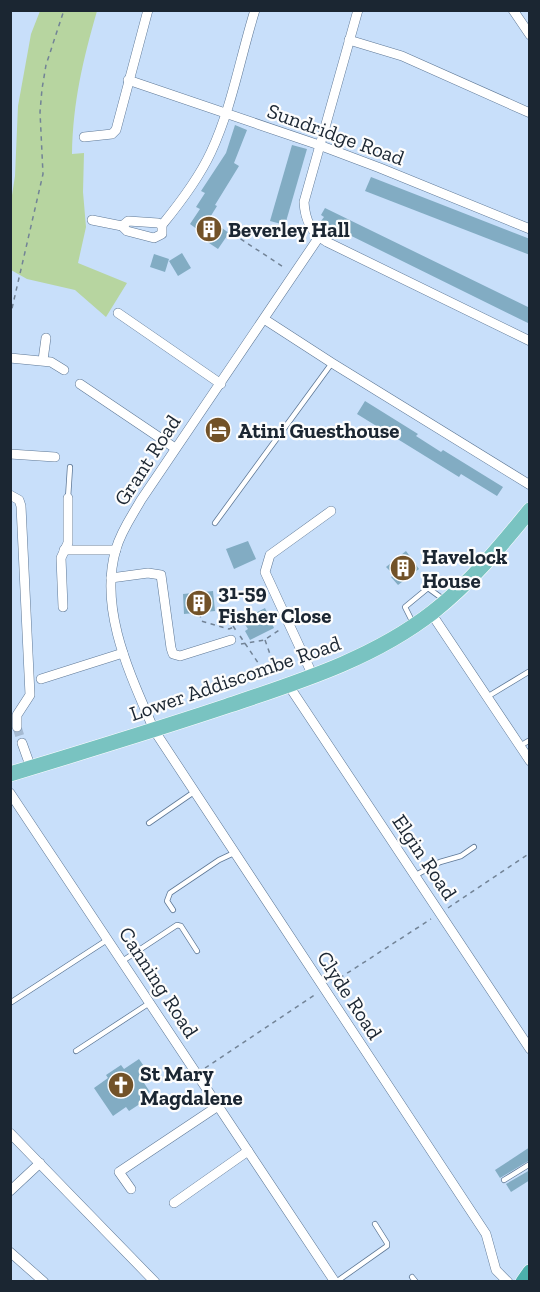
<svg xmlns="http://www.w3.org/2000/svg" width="540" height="1292" viewBox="0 0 540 1292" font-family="'Zilla Slab',serif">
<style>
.green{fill:#b7d5a0}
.building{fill:#82acc3}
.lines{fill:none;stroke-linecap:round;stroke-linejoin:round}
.minor-tunnel{stroke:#a5bad2;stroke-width:9;stroke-dasharray:9 4.5;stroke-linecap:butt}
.service-casing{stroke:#5e7896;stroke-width:6}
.minor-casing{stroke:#5e7896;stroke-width:10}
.primary-casing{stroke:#fff;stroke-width:16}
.trunk-casing{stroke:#fff;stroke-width:16}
.path{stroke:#728396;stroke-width:1.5;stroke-dasharray:4.5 4.5;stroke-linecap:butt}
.service{stroke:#fff;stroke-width:4.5}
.minor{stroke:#fff;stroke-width:9}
.primary{stroke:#79c3c1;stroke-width:15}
.trunk{stroke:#4cafac;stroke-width:15}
.labels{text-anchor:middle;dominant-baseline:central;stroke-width:4.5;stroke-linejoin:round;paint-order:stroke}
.street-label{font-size:21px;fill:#1b2632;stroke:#fdfdfd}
.poi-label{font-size:21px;font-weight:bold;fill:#1b2632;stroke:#fdfdfd;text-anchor:start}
</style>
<rect width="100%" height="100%" fill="#c8dffa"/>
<!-- green -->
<path class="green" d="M40,11H97C83,60 73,101 72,154L84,153L83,192L86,227L78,263L127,283L106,317L75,290L27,279L11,270L10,208L15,176L18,106L31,34Z"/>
<!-- building -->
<g class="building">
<polygon points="235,125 247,130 234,163 239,166 215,205 217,206 209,219 229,233 218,249 206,241 209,238 190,224 200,209 196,207 205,193 201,191 226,153"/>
<polygon points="292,145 307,149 285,225 270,221"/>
<polygon points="371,177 530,239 530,255 365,191"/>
<polygon points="325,208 530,308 530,324 321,221 324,217 321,215"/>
<polygon points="182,253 191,268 178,276 169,261"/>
<polygon points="154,254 169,259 165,272 150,267"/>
<polygon points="365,401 418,434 416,436 441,452 443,450 503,487 497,496 461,474 459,477 357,414"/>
<polygon points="248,541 256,559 234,569 226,549"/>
<polygon points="406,551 419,569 398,585 391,577 394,575 386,567"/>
<polygon points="213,591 215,611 184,614 183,594"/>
<polygon points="265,608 274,628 250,640 245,631 248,629 242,620"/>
<polygon points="139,1059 152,1078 144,1083 150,1092 143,1097 146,1100 129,1111 126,1107 113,1116 94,1088 108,1078 106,1075 121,1065 124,1069"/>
<polygon points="530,1147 530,1160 500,1178 495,1170"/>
<polygon points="530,1170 530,1180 511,1192 506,1184"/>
</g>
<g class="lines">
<!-- minor-tunnel -->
<polyline class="minor-tunnel" points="17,727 22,743"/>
<defs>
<g id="service">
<polyline points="68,498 70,467"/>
<polyline points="215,523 332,363"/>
<polyline points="413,623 405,607 428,588 443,599"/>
<polyline points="487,697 530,671"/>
<polyline points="520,746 530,740"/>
<polyline points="149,823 194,792"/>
<polyline points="416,875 440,862 461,856 474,847"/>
<polyline points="173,910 167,901 170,893 219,860 234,853"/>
<polyline points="124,960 177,925 181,926 197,951"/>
<polyline points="10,1003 107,940"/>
<polyline points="76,1051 151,1002"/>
<polyline points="504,1180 530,1164"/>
<polyline points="412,1277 416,1282"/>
<polyline points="336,1282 387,1246 387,1243 375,1224"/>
</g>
<g id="minor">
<path d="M358,10L304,202C305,220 311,233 327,242L530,341"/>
<polyline points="513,10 530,35"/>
<polyline points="349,40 402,56 530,113"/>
<polyline points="128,80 319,145 380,168 530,229"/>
<polyline points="84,137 112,134 116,130 148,10"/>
<path d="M92,220L122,226L127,231L154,238L162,234V225C180,203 199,178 211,152C232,107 240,58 255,10"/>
<polyline points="122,226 128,221 158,223 162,225"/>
<path d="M319,237L141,500C132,516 121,531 116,549C98,610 131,676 154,730L486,1234L496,1270L508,1282"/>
<polyline points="118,313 221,384"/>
<polyline points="264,319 332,363 530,485"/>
<polyline points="10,358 51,362 64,370"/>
<polyline points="43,360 46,338"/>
<polyline points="80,384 175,448"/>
<polyline points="10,454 55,457"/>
<polyline points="10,495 19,500 21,506 30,695 17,715 17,727"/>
<polyline points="64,550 116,550"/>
<polyline points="111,578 148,573 161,575 171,648 173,654 180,656 231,640"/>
<polyline points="63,607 61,558 68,543 68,498"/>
<polyline points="431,613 530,761"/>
<polyline points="313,676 265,572 270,555 331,511"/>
<polyline points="41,679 123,653"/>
<polyline points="289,686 530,1049"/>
<polyline points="22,743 31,768"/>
<polyline points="10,793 335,1282"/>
<polyline points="10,1133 155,1282"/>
<polyline points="131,1189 119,1172 218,1106"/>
<polyline points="10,1191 40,1163"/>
<polyline points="174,1203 248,1151"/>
<polyline points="10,1252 44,1282"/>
</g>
<path id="primary" d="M10,774C83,752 155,730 227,706C298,682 373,659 433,612C470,583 500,547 530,510"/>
<polyline id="trunk" points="523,1282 530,1272"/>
</defs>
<!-- service casing -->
<use href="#service" class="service-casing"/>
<!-- minor casing -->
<use href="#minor" class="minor-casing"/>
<!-- primary casing -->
<use href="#primary" class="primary-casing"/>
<!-- trunk casing -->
<use href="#trunk" class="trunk-casing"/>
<!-- path -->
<g class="path">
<polyline points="233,234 285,268"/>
<polyline points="10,317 43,174 40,112 42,89 46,65 64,10"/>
<polyline points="200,613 201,621 229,629 234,627"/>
<polyline points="233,626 237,632"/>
<polyline points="240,636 269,679"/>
<polyline points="265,640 271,657"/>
<polyline points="241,644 264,640 281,629"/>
<polyline points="448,908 530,853"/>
<polyline points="332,983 431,919"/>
<polyline points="205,1068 316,994"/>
</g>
<!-- service -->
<use href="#service" class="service"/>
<!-- minor -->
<use href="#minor" class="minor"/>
<!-- primary -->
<use href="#primary" class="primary"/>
<!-- trunk -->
<use href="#trunk" class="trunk"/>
</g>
<!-- icons -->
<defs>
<symbol id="building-disc" viewBox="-11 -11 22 22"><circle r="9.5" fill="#725228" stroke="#fdfdfd"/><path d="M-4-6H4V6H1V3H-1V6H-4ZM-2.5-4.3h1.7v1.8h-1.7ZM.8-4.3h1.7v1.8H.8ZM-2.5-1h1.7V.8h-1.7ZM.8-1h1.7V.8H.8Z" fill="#fff"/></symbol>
<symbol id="hotel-disc" viewBox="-11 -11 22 22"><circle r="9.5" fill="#725228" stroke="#fdfdfd"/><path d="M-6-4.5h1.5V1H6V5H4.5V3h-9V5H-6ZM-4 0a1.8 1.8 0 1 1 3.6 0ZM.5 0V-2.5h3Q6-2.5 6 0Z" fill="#fff"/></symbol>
<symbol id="church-disc" viewBox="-11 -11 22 22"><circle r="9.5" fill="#725228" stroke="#fdfdfd"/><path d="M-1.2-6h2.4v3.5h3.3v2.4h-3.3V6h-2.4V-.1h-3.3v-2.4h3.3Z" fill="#fff"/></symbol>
</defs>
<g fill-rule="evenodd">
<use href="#building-disc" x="194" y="214" width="30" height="30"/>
<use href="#hotel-disc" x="203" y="415" width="30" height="30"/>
<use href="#building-disc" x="388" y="553" width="30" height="30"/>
<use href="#building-disc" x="184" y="588" width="30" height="30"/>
<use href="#church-disc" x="106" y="1070" width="30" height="30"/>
</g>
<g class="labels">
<!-- street labels -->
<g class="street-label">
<text transform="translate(336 134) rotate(20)">Sundridge Road</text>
<text transform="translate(147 460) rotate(-57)">Grant Road</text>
<text transform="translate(235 678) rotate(-19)">Lower Addiscombe Road</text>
<text transform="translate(425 857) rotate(56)">Elgin Road</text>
<text transform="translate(159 982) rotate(57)">Canning Road</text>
<text transform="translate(350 995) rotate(57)">Clyde Road</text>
</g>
<!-- poi labels -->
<g class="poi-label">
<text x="228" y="229">Beverley Hall</text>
<text x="238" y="430">Atini Guesthouse</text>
<text x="422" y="556">Havelock<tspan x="422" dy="24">House</tspan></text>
<text x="218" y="591">31-59<tspan x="218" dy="24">Fisher Close</tspan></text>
<text x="140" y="1073">St Mary<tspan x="140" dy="24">Magdalene</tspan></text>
</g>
</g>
<!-- border -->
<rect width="540" height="1292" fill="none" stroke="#1b2632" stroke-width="24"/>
</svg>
